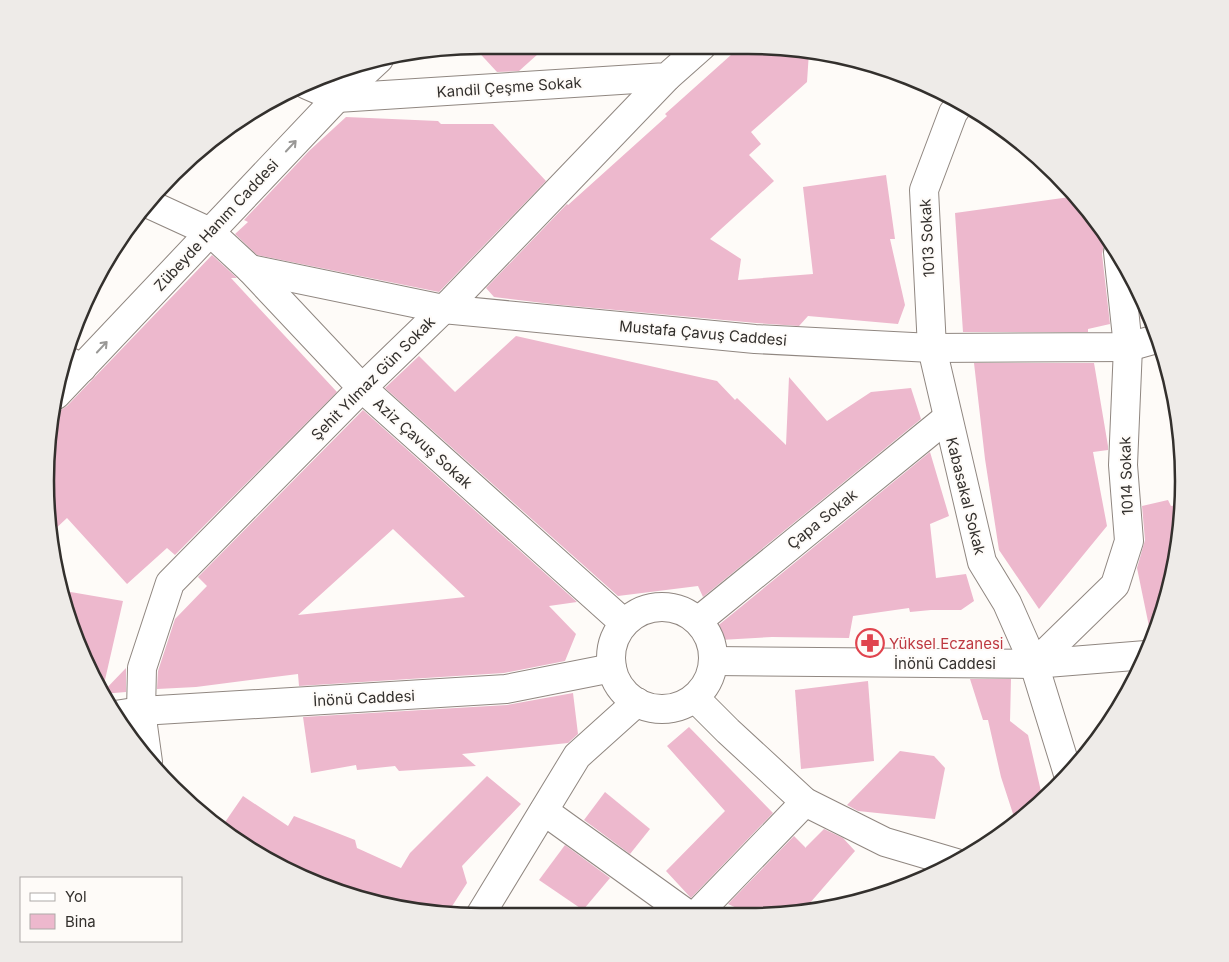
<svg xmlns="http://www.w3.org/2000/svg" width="1229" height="962" viewBox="0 0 1229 962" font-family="Inter,sans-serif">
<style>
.building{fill:#edb8cd;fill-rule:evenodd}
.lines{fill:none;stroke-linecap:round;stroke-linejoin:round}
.minor-casing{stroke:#908781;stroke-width:30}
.tertiary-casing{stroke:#908781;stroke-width:30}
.secondary-casing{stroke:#908781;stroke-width:30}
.primary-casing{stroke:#908781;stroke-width:30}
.minor{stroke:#fff;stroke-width:28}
.tertiary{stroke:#fff;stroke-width:28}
.secondary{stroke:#fff;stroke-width:28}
.primary{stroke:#fff;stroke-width:28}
.oneway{stroke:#999896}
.labels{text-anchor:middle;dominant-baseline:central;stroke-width:4;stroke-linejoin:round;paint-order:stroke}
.street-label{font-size:15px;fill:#33302d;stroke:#fefbf8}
.health-label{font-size:15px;fill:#be3a42;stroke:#fefbf8;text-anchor:start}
.rim{fill:none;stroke:#33302d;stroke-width:2.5}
</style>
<rect width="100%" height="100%" fill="#fefbf8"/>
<!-- building -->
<g class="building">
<polygon points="481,45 548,45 519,71 497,72 473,46"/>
<polygon points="741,46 776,46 809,52 807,82 751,132 761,144 749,155 774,181 710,239 741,259 738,280 813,274 803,187 886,175 895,239 890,239 905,305 898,324 808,316 799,326 756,323 551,304 494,297 486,288 567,204 568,205 667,116 665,114"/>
<polygon points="346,117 438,121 441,124 493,124 546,181 439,292 257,255 235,234 248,222 244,220 309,151"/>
<polygon points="1077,196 1109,239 1104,245 1102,254 1110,324 1088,329 1088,332 963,332 955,213"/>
<polygon points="212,255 237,278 231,278 337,392 175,555 167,548 127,584 67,518 52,532 45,481 54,410 61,410 67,406"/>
<polygon points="1138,290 1150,317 1141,319"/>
<polygon points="516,336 717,381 735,400 737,398 786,445 789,377 827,421 871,392 911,388 921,419 703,597 698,586 618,596 385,388 419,356 455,392"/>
<polygon points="974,363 1094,363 1108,446 1108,450 1093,452 1107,526 1039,609 999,550 985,459"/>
<path d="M363,410L577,602L549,606L576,634L565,661L504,673L299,686L298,674L196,687L157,689L158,671L175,619L207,586L198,577ZM393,529L465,597L298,615Z"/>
<polygon points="930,452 949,516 930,524 936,578 966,574 974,601 961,610 931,610 910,612 909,608 853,616 849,638 772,637 720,640 715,628"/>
<polygon points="1168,500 1171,506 1183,504 1183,509 1169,594 1152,641 1137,568 1145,540 1142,506"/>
<polygon points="59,590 123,601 102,693 126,668 126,692 102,694"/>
<polygon points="970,679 1011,679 1010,721 1028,735 1043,800 1036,809 1016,823 1001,777 988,720 983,720"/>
<polygon points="868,681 874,761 801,769 795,690"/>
<polygon points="573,693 578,734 568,743 462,754 476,766 399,771 395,766 357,770 356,765 311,773 303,717 507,705"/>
<polygon points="689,727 773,813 691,898 666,871 725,811 667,746"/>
<polygon points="900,751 934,756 945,768 935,819 858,811 847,805"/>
<polygon points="487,776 521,804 462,866 467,883 447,914 397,909 376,895 372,901 314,884 239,843 221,828 243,796 288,826 294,816 355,840 357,848 401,868 410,853"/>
<polygon points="605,792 650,829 630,854 584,820"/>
<polygon points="824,829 843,838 855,851 803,911 777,916 754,916 728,904 794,836 806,848 806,847"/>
<polygon points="565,845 610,878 583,910 539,880"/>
</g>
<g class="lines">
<defs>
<g id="minor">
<polyline points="307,85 337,98 667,77 702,46"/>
<polyline points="149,204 210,232 250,269 362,388 624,623"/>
<polyline points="250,269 443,309 755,339 932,348 1128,347 1160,338"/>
<polyline points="64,359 82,368"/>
<polyline points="698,621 947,418"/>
<polyline points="1034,664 1115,585 1129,541 1123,465 1128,347 1118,252"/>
<polyline points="695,698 728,731 805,802 885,842 956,863"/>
<polyline points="148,762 141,711 142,668 170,583 362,388 453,300 667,77"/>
<polyline points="544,811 690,916"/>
<polyline points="695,916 805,802"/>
<polyline points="479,917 577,756 637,702"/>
</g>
<g id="tertiary">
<circle cx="662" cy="658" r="51"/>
<polyline points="714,661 1034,664 1146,655"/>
<polyline points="115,715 141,711 506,689 612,668"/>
</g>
<polyline id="secondary" points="958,106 953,113 924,190 932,348 982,562 1007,603 1034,664 1068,774"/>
<polyline id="primary" points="56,395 337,98 379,59"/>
</defs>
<!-- minor casing -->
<use href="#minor" class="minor-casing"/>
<!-- tertiary casing -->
<use href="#tertiary" class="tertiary-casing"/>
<!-- secondary casing -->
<use href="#secondary" class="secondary-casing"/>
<!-- primary casing -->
<use href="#primary" class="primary-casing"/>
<!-- minor -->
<use href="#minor" class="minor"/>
<!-- tertiary -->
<use href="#tertiary" class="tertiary"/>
<!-- secondary -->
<use href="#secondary" class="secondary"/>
<!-- primary -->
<use href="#primary" class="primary"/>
</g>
<!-- one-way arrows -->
<defs><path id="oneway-shaft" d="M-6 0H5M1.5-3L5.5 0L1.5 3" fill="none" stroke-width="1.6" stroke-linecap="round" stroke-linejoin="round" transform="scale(1.25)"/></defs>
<g class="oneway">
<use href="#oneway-shaft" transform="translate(291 146) rotate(-47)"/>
<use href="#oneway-shaft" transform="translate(102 347) rotate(-47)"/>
</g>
<!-- icons -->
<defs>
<symbol id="pharmacy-ring" viewBox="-11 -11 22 22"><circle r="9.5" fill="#fefbf8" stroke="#e0444e" stroke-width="1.5"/><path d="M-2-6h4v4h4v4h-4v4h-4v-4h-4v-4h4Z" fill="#e0444e"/></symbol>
</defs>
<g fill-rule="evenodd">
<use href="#pharmacy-ring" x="854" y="627" width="32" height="32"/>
</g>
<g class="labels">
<!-- street labels -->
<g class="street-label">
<text transform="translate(509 87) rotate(-4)">Kandil Çeşme Sokak</text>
<text transform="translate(216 225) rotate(-47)">Zübeyde Hanım Caddesi</text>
<text transform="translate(927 238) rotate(-93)">1013 Sokak</text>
<text transform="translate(703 333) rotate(5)">Mustafa Çavuş Caddesi</text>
<text transform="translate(373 378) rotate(-45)">Şehit Yılmaz Gün Sokak</text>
<text transform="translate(423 443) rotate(42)">Aziz Çavuş Sokak</text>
<text transform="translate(1126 476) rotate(-92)">1014 Sokak</text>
<text transform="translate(966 496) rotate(76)">Kabasakal Sokak</text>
<text transform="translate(822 519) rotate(-39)">Çapa Sokak</text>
<text x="945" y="663">İnönü Caddesi</text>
<text transform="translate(364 698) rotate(-3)">İnönü Caddesi</text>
</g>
<!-- health labels -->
<g class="health-label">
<text x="889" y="643">Yüksel Eczanesi</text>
</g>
</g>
<!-- crop -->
<path d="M0 0H1229V962H0ZM481 54H748A427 427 0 0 1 1175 481V481A427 427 0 0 1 748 908H481A427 427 0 0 1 54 481V481A427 427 0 0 1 481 54Z" fill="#eeebe8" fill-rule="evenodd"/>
<path class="rim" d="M481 54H748A427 427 0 0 1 1175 481V481A427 427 0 0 1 748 908H481A427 427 0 0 1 54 481V481A427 427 0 0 1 481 54Z"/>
<!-- legend -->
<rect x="20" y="877" width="162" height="65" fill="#fefbf8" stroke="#adaaa7"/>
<rect x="30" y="893" width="25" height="8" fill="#ffffff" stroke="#adaaa7"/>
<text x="65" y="902" font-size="15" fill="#33302d">Yol</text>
<rect x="30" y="914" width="25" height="15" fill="#edb8cd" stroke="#adaaa7"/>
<text x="65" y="927" font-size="15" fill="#33302d">Bina</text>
</svg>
